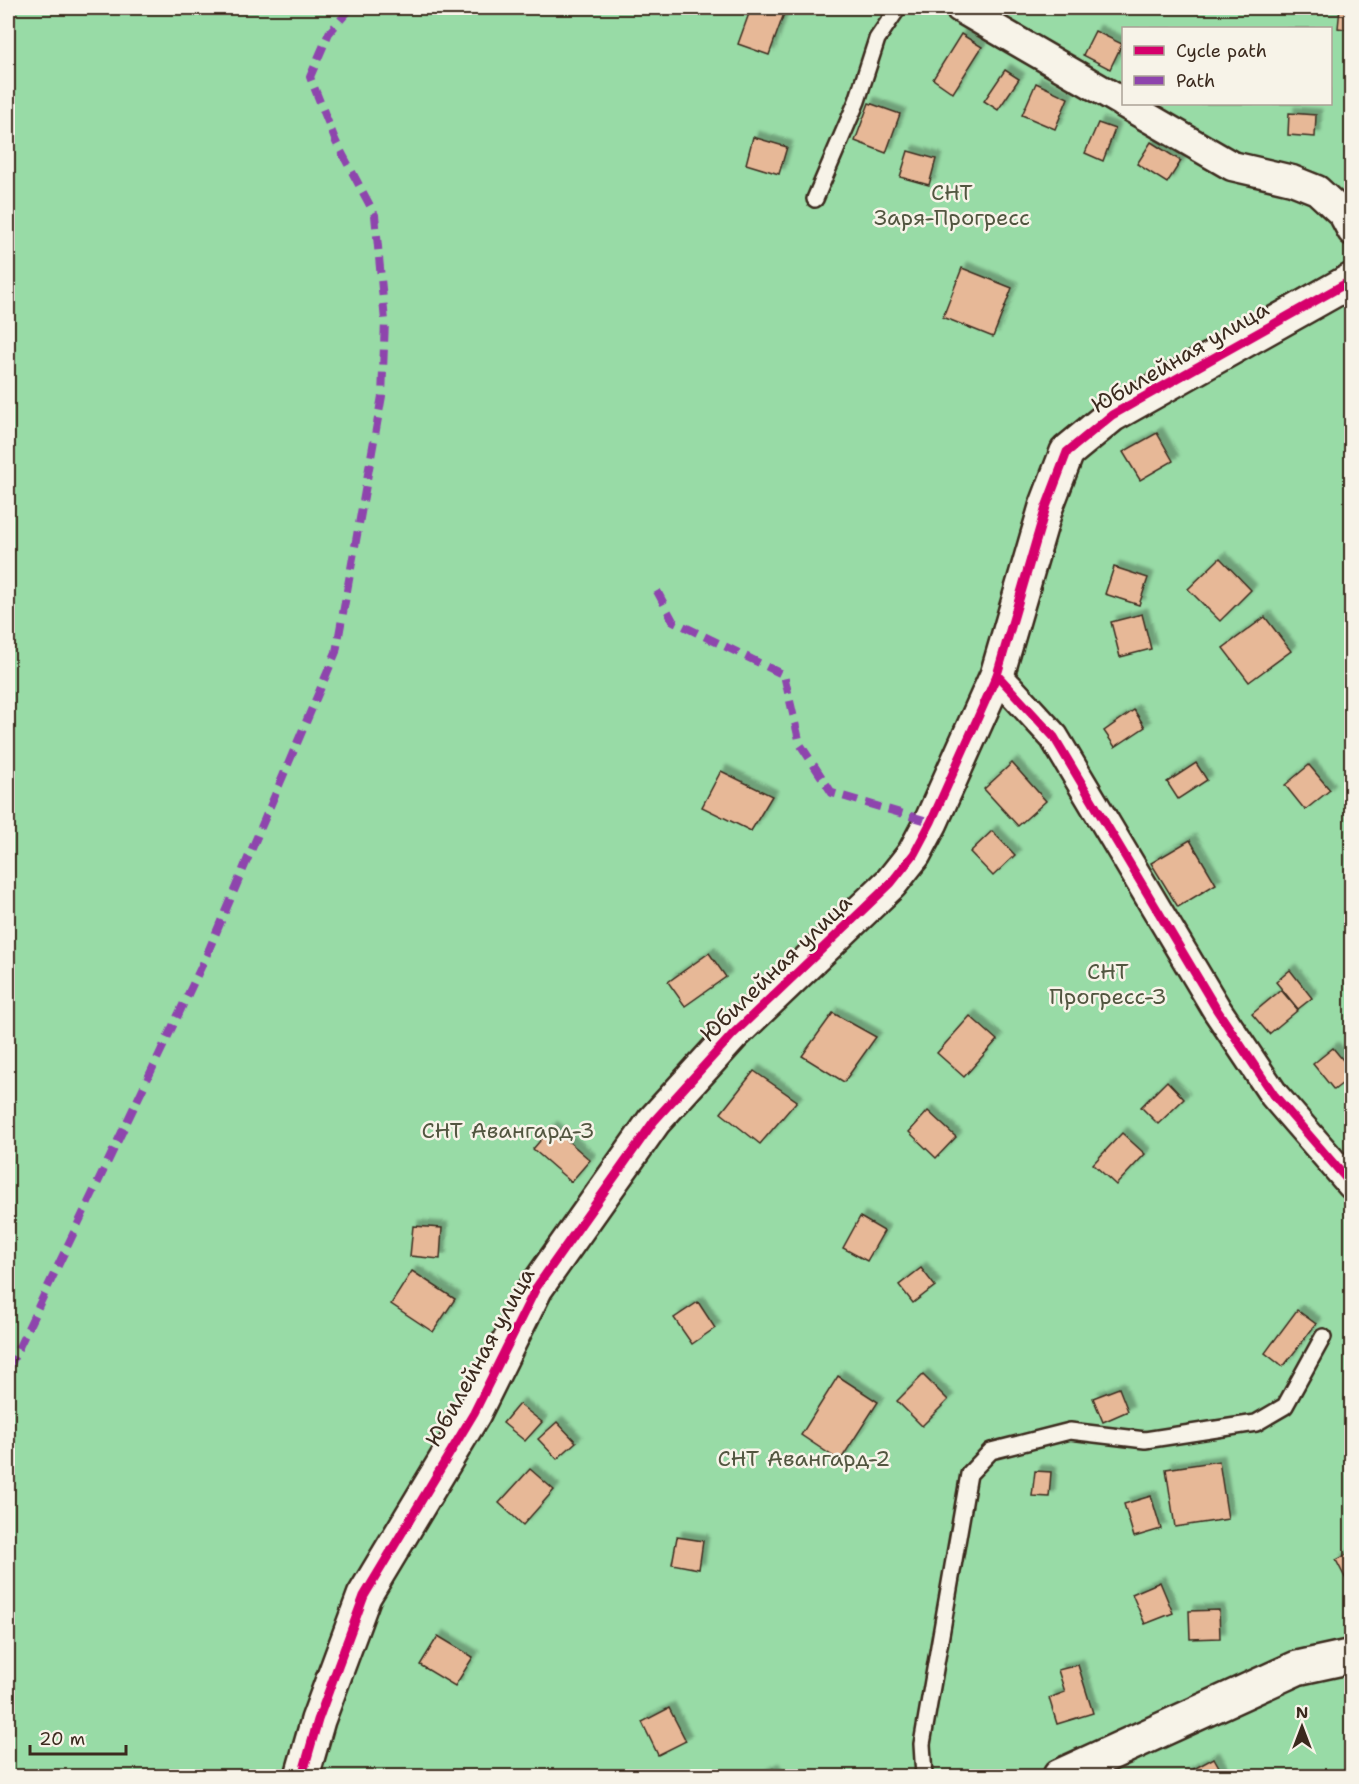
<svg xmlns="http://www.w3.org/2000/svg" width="1359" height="1784" viewBox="0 0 1359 1784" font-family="'Shantell Sans',sans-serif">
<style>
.green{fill:#98dba6;stroke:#6a8262;stroke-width:1.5;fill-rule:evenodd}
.building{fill:#e7b897;stroke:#3b2a1e;stroke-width:1.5;filter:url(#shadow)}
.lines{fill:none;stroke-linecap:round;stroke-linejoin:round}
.service-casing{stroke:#3b2a1e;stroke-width:20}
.minor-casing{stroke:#3b2a1e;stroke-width:33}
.tertiary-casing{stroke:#3b2a1e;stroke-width:38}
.service{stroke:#f7f3e8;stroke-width:15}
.minor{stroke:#f7f3e8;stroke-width:28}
.tertiary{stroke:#f7f3e8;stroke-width:33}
.quiet{stroke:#8e44ad;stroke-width:8;stroke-dasharray:15 8;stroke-linecap:butt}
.cycleway-casing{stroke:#f7f3e8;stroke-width:13}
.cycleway{stroke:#d6006c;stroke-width:9}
.labels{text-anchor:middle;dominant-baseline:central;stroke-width:5;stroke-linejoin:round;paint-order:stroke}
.park-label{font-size:22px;fill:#525640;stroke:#f7f3e8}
.street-label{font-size:22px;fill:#3b2a1e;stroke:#f7f3e8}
</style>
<defs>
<filter id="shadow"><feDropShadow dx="5.5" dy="-5.5" stdDeviation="1.5" flood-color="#0004"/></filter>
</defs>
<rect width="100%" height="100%" fill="#f2e1d0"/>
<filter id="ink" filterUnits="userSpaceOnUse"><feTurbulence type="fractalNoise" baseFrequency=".0167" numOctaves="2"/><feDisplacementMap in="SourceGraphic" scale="12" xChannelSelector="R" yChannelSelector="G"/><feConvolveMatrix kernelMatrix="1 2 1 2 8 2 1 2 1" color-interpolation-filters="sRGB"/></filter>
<g filter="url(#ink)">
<!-- green -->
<path class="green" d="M8,8H1351V1776H8ZM1124,28H1330V104H1124Z"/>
<!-- building -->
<g class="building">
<polygon points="751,8 786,8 769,55 738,44"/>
<polygon points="1340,8 1352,8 1352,30 1338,28"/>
<polygon points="1095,31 1122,44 1110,69 1083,55"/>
<polygon points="961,34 982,47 953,93 933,79"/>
<polygon points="1005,70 1019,79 998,110 984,101"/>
<polygon points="1036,83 1068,98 1055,129 1022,115"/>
<polygon points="869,103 900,114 886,153 855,141"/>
<polygon points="1289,113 1316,115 1315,137 1288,135"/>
<polygon points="1098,123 1115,129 1103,161 1085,153"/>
<polygon points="753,137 787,147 779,174 746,164"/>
<polygon points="1151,142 1181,161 1167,183 1137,164"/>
<polygon points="908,151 936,159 929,185 900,177"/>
<polygon points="962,268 1012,288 993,337 943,317"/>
<polygon points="1157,433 1173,461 1140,480 1123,452"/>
<polygon points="1220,558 1251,590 1220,621 1188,589"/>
<polygon points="1114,567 1148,578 1139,605 1105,594"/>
<polygon points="1142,614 1151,649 1120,657 1111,622"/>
<polygon points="1265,617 1291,651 1249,682 1223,648"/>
<polygon points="1134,710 1145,727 1115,747 1104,731"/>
<polygon points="1012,763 1046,801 1018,826 984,789"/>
<polygon points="1196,763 1207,780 1178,799 1167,782"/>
<polygon points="1309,765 1330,790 1305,810 1285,785"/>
<polygon points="721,771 772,796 751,831 702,807"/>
<polygon points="992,831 1015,855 993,876 970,852"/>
<polygon points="1190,840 1216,884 1178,907 1151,863"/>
<polygon points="709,953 726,977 685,1006 668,982"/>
<polygon points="1290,970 1312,998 1298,1009 1276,982"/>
<polygon points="1281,990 1298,1010 1269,1034 1252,1014"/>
<polygon points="833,1013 876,1037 844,1082 802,1056"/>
<polygon points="970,1016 997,1040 964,1077 937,1053"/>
<polygon points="1333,1048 1352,1071 1352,1076 1334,1090 1313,1064"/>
<polygon points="754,1071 797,1101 760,1144 721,1113"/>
<polygon points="1167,1081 1184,1099 1158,1124 1141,1107"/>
<polygon points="928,1111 956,1137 936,1158 909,1132"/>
<polygon points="552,1127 590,1160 571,1182 533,1149"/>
<polygon points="1122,1133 1145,1154 1116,1185 1093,1164"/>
<polygon points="860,1217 884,1231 867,1261 843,1248"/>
<polygon points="413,1226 442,1228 440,1259 410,1256"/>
<polygon points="921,1268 935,1286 913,1303 899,1285"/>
<polygon points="412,1271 455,1299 433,1332 391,1304"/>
<polygon points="698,1302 715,1328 692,1344 674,1318"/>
<polygon points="1297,1310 1316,1324 1283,1367 1265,1353"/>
<polygon points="923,1375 948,1400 922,1426 897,1401"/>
<polygon points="838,1376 878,1402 840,1461 801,1435"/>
<polygon points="1119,1388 1128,1411 1103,1422 1093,1398"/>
<polygon points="519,1404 542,1422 525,1441 503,1423"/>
<polygon points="557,1422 576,1442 557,1459 538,1439"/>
<polygon points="1219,1461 1228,1519 1175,1527 1166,1469"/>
<polygon points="530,1469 554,1490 523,1525 499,1503"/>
<polygon points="1035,1471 1051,1472 1049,1497 1032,1496"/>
<polygon points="1151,1496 1161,1529 1134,1537 1124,1504"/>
<polygon points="677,1537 703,1541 699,1569 672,1564"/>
<polygon points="1352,1552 1352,1589 1351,1589 1336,1560"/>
<polygon points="1160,1582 1173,1613 1145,1624 1132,1594"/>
<polygon points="1219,1610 1220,1638 1190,1639 1189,1611"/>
<polygon points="438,1636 473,1657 455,1686 420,1665"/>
<polygon points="1078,1665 1093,1713 1057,1724 1049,1698 1065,1692 1058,1670"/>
<polygon points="669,1708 686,1741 658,1755 642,1722"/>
<polygon points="1214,1758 1224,1776 1181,1776"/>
<polygon points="773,1769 777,1776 760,1776"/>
</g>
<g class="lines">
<defs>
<g id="service">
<polyline points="815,199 857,101 877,39 898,8"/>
<polyline points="924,1776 922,1744 969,1474 991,1451 1070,1431 1145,1440 1256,1423 1285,1406 1323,1337"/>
</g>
<g id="minor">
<polyline points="960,8 1124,103"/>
<polyline points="1125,104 1232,166 1292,180 1317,190 1343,214 1352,231"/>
<polyline points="997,675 1054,737 1217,1010 1274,1095 1352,1185"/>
</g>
<g id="tertiary">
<polyline points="302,1776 318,1720 364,1596 474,1413 536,1288 654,1121 733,1034 891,883 914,854 931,822 997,675 1046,507 1067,452 1112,415 1352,280"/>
<polyline points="1060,1776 1297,1668 1352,1656"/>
</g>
</defs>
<!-- service casing -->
<use href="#service" class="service-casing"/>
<!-- minor casing -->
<use href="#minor" class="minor-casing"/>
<!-- tertiary casing -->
<use href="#tertiary" class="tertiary-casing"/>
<!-- service -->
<use href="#service" class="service"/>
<!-- minor -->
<use href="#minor" class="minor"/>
<!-- tertiary -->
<use href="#tertiary" class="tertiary"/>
<!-- quiet -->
<g class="quiet">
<polyline points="657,591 673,621 784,675 800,744 832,793 931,822"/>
<polyline points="8,1370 204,961 336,652 382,396 385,321 375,215 336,142 310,77 329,33 351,8"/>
</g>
<defs>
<g id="cycleway">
<polyline points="997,675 1054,737 1217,1010 1274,1095 1352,1185"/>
<polyline points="302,1776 318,1720 364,1596 474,1413 536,1288 654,1121 733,1034 891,883 914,854 931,822 997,675 1046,507 1067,452 1112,415 1352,280"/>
</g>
</defs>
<!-- cycleway casing -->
<use href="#cycleway" class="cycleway-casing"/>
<!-- cycleway -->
<use href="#cycleway" class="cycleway"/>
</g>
</g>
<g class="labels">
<!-- park labels -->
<g class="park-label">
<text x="952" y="192">СНТ<tspan x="952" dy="25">Заря-Прогресс</tspan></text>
<text x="1108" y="971">СНТ<tspan x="1108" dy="25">Прогресс-3</tspan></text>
<text x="508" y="1130">СНТ Авангард-3</text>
<text x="804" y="1458">СНТ Авангард-2</text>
</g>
<!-- street labels -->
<g class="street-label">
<text transform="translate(1180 357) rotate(-30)">Юбилейная улица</text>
<text transform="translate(776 968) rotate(-44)">Юбилейная улица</text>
<text transform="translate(480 1357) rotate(-61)">Юбилейная улица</text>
</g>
</g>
<!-- margin -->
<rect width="1359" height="1784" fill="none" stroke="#f7f3e8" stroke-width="30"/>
<rect x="15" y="15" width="1329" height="1754" fill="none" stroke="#3b2a1e" stroke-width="2" filter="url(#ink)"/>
<!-- legend -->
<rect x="1122" y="27" width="210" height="78" fill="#f7f3e8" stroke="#aca397" stroke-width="1.5"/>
<rect x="1134" y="46" width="30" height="9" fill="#d6006c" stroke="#aca397" stroke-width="1.5"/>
<text x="1176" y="57" font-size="18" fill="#3b2a1e">Cycle path</text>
<rect x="1134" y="76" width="30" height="9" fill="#8e44ad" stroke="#aca397" stroke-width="1.5"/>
<text x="1176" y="87" font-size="18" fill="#3b2a1e">Path</text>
<!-- north arrow -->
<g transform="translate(1302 1727)" stroke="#f7f3e8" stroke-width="4.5" paint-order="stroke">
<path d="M0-4.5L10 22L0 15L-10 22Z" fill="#3b2a1e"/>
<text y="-9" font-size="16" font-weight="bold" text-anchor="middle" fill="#3b2a1e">N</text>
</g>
<!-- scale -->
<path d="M30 1745v9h96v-9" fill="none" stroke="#3b2a1e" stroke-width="3"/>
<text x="39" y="1745" font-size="18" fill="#3b2a1e" stroke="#f7f3e8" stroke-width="4.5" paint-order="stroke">20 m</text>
</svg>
